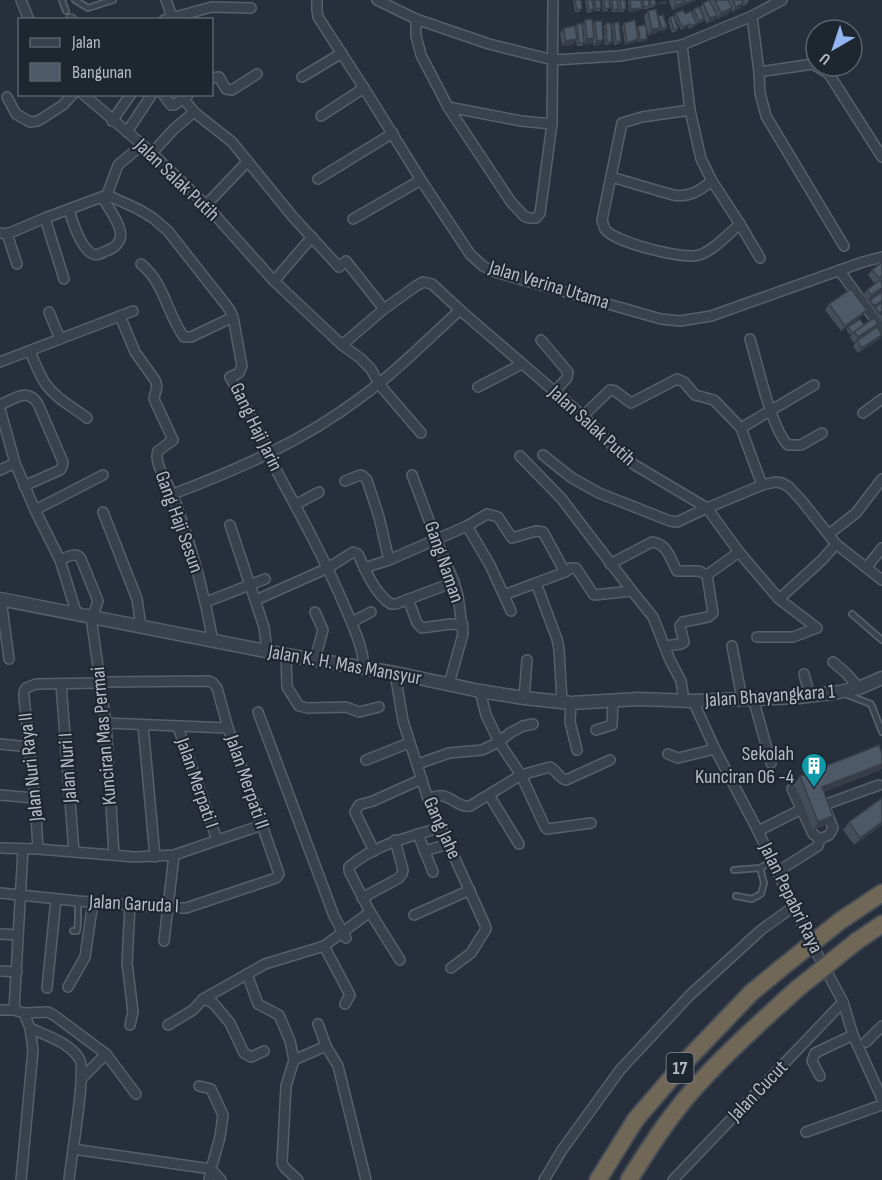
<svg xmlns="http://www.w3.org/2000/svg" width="882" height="1180" viewBox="0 0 882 1180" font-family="'Sofia Sans Condensed',sans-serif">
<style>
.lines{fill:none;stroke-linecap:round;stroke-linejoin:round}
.service-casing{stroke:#575f69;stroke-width:8}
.minor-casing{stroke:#575f69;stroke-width:12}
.tertiary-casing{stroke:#575f69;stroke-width:15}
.motorway-casing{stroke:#444c56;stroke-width:20}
.service{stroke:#39414c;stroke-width:4.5}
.minor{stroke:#39414c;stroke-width:9}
.tertiary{stroke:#39414c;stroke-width:12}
.motorway{stroke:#716757;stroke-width:16}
.motorway-bridge-casing{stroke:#444c56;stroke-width:20;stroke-linecap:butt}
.motorway-bridge{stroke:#716757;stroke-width:16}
.wall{fill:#434d59}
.shaded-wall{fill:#373e48}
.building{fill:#4e5967;stroke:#373e48;stroke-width:1.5}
.labels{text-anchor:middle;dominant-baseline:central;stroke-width:4.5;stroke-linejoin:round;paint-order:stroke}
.shield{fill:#1e2630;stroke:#888f9a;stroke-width:1.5}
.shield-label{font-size:18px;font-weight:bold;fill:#b5bcc7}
.street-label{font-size:20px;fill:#b5bcc7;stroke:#1e2630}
.poi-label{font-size:20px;fill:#b5bcc7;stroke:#1e2630;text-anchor:end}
</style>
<rect width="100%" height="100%" fill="#262f3b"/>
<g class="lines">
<defs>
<g id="service">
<polyline points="62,0 66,11"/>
<polyline points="75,0 88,8 113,0"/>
<polyline points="852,614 882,640"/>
<polyline points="845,694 871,704 882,732"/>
<polyline points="734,870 760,868"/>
<polyline points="736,896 752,899 761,894 764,883 760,868 772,861"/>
<polyline points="73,931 77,931 78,922 78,901"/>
</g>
<g id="minor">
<polyline points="21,0 29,20"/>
<polyline points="166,0 172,17"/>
<polyline points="317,0 317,10 318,17 364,88 421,180 470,254 483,266 495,272 661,319 680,321 711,316 863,262 882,257"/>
<polyline points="377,0 416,19 489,44 553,60 620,56 682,45 752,16 782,0"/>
<polyline points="752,16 759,72 760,93 766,116 844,246"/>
<polyline points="71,19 71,20"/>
<polyline points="416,19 416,36 421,55 448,107 511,202 524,216 529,218 536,218 540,213 552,124 553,0"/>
<polyline points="164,20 212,7 251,8"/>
<polyline points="682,45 690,110 701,159 712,181 740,224 760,258"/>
<polyline points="816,66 829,74 882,157"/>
<polyline points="759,72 813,64 816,66"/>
<polyline points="302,77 342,53"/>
<polyline points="212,78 219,77 226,89 232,90 257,74"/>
<polyline points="83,94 152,153 206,205 274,281 342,345 360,358 371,369 379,384 421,433"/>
<polyline points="163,94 171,105 174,105 188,95"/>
<polyline points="7,97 16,114 30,122 38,121 63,105 73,94"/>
<polyline points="183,98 194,112 232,142 293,217 339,267 346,261 384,309"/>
<polyline points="448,107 521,121 552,124"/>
<path d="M690,110L642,117L622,123L602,220C603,222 604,228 605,229C613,242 684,260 699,255C713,251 728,234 740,224"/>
<polyline points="321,116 364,88"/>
<polyline points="112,121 131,94"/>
<polyline points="127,132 152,94"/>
<polyline points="152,153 174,129 194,112"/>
<path d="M611,177L673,195C689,198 699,191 712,181"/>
<polyline points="318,179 393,133"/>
<path d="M107,195L138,209L153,218L168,231L230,310L233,317L242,366L239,373L230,377L263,440L268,455C295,505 323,555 345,607C353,626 363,647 364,668"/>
<polyline points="206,205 248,161"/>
<path d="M69,209C72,221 81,249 93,254C97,256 102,253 106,251C115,248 123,241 120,230C117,219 108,207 102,197"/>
<polyline points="45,218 64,279"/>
<polyline points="353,219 421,180"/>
<polyline points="0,233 7,234 45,218 107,195 118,165 142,145"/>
<polyline points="7,234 17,264"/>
<path d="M141,264C164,282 167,314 184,337H191L233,317"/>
<polyline points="839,270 882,329"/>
<polyline points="274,281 312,237"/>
<polyline points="49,312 60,339"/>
<path d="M120,316L135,352L155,380C159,389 155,390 154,399L173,440L158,451C153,464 169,484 174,498C191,544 204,592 213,641"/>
<path d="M750,339C758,365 771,428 788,445H801L822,433"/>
<polyline points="541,340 568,372 567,378 555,391"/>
<polyline points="342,345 384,309 416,286 423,282 432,284 460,310 583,416 628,461 707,508 762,485 775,482 782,483 789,487 802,501 836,544 882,580"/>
<path d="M30,352C35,362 39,374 45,383C55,398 73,407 87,418"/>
<polyline points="0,362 133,311"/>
<polyline points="478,387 522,364"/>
<path d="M0,405C14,399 28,387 38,404L63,462L62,467L60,470L24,486"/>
<polyline points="0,409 15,463 35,510 60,560 77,615"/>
<polyline points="863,413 882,399"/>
<polyline points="583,416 610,390 615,391 631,403 677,379 684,382 695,395 714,400 741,428 762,485"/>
<polyline points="741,428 814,385"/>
<polyline points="543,455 572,478 599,493 670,521 677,522 707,508 739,552 779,599 822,560 836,544"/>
<polyline points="520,456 561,498 632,591 653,617 670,660 681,681 684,700"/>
<polyline points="0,470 15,463"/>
<polyline points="412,475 436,539 454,582 458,596 463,634 449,684"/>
<polyline points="345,481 360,475 363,476 367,480 379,517 389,560 364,568"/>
<path d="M173,494C239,469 303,441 360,398C396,372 427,340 460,310"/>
<polyline points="295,505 319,492"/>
<polyline points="35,510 103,475"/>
<polyline points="103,512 137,599 141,627"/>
<polyline points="230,525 264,627 267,651"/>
<polyline points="467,526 490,565 511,611"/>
<polyline points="829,534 856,513 882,479"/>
<path d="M60,560C67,557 76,551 81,559L98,601L92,618"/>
<polyline points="389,560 467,526 487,514 498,517 512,538 536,531 543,532 565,572"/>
<path d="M610,564L652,542C668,544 670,559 677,571H699L707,575L739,552"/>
<polyline points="867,567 882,548"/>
<polyline points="536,583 557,639 559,649 562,702"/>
<polyline points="504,595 565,572 571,568 576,568 594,595 632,591"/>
<polyline points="1,599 9,659"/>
<polyline points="408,599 417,623 422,628 450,624 463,625"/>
<path d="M256,600L328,568L353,552L358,554C365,570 376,595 391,604H396L454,582"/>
<polyline points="206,602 265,579"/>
<polyline points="91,617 106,723 114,855"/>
<polyline points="352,622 371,612"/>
<polyline points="757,637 793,637 817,628 779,599"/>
<polyline points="665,646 681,644 684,642 680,626 683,622 708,617 713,613 707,575"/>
<polyline points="732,646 742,699"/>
<polyline points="286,655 287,687 299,706 308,708 346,707 359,712 379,707"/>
<polyline points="315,659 323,630 315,612"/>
<polyline points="833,662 846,673 859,688"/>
<polyline points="395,673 403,721 428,799 485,925 486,929 471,953 451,968"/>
<polyline points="804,674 810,696"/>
<polyline points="61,684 74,852"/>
<polyline points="480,691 486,715 499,742 521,775 545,827 547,829 591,823"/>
<polyline points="524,698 527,660"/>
<polyline points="753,698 771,763"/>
<polyline points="693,701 715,749 758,831 806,933 843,1002 853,1035 882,1099"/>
<polyline points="571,703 570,722 577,750"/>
<polyline points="258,712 334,916 346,938"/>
<polyline points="106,723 228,728"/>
<polyline points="143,725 155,857"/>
<polyline points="178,727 217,840"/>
<polyline points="596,730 612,725 613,700"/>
<polyline points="0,744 29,747"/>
<polyline points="668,754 678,758 715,749"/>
<polyline points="366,760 409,743"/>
<polyline points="418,764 449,753 482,750 499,742 510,733 523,726 533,724"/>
<polyline points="792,789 813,834 820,839 829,835 833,828 824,805 879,785"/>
<polyline points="0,795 35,798"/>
<polyline points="489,795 519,844"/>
<path d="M428,799C432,798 435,796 438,796C451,794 457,808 470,806L521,775L550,767C557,770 558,778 566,780L610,760"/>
<polyline points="758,831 802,809"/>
<polyline points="418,834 433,872"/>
<polyline points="0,848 38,849 135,857 174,855 262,825"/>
<polyline points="374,851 355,812 359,805 373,801 422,779"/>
<polyline points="424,851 449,844"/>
<polyline points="777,872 818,846 820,839"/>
<polyline points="0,893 78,901 168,908 186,908 276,878 279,874 228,728 217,688 213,683 209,681 104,682 100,683 36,684 26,688 24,692 24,697 35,798 38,849"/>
<polyline points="362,898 399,878 402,874 403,870 395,840"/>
<polyline points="130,905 127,963 133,1012 130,1025"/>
<polyline points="414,915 470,890"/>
<polyline points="0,934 18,935"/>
<polyline points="164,941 174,855"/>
<polyline points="324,946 370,912"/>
<path d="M400,960L370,912L349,871V867C375,844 410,837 442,827"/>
<polyline points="0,971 17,972"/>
<polyline points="247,974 258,1004 279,1015 290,1041 294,1060 286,1086 282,1163 285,1168 298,1180"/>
<polyline points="68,987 85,957 93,902"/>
<polyline points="47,988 56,899"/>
<polyline points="203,999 213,1003 230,1023 244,1053 251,1057 264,1051"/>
<polyline points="0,1010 14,1010 24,1013 30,1028 33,1050 21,1180"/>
<polyline points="14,1010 23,849"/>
<polyline points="24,1013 48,1012 55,1016 106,1054 136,1094"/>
<polyline points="318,1024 326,1046 338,1066 366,1180"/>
<polyline points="168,1025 193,1010 203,999 265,964 324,946 350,995 345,1004"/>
<path d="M30,1028C47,1036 71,1043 80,1060C86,1073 71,1160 69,1180"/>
<polyline points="866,1042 882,1026"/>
<polyline points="294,1060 326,1046"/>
<polyline points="820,1076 812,1061 815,1053 853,1035"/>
<polyline points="81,1079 106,1054"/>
<polyline points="199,1086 211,1089 223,1115 220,1137 211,1169 209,1180"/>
<polyline points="806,1132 882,1105"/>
<polyline points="73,1149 211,1169 221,1180"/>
<polyline points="544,1180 562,1150 620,1070 689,996 761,930 793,907"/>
<polyline points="673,1180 843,1002"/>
</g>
<polyline id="tertiary" points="0,599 286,655 395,673 480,691 524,698 571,703 638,699 693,701 799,697 839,692 859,688 882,678"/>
<g id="motorway">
<polyline points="840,921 882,893"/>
<polyline points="857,941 882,924"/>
<polyline points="598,1180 636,1119 686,1061 751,993 780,969"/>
<path d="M629,1180C651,1145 674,1109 703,1079C732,1047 765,1018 797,989"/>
</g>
</defs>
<!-- service casing -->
<use href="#service" class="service-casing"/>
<!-- minor casing -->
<use href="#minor" class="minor-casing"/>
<!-- tertiary casing -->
<use href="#tertiary" class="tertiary-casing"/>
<!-- motorway casing -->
<use href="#motorway" class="motorway-casing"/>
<!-- service -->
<use href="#service" class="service"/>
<!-- minor -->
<use href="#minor" class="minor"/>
<!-- tertiary -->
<use href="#tertiary" class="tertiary"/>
<!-- motorway -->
<use href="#motorway" class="motorway"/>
<defs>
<g id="motorway-bridge">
<polyline points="780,969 840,921"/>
<polyline points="797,989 857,941"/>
</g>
</defs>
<!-- motorway-bridge casing -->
<use href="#motorway-bridge" class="motorway-bridge-casing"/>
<!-- motorway-bridge -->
<use href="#motorway-bridge" class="motorway-bridge"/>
</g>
<!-- wall -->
<g class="wall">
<polygon points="573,0 581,0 580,12 575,12"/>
<polygon points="585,0 592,0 594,9 592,12 587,13"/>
<polygon points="593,0 600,0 600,11 595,11"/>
<polygon points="602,0 609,0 608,11 603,12"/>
<polygon points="610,0 617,0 618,9 617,12 612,12"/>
<polygon points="617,0 625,0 624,12 619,12"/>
<polygon points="628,0 641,0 642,8 640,10 629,12"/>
<polygon points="641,0 655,0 656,5 654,7 649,8 649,7 648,9 643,9"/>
<polygon points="669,0 696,0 687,4 687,3 681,7 672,10"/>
<polygon points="709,0 749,0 747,4 743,6 742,4 740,8 732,12 731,9 728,14 717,19 716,16 713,21 707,24 704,19 703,21 697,24 692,12 694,9 700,8 703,3"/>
<polygon points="648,11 658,16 667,27 665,30 660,31 660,29 657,33 648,35 644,16"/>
<polygon points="676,13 685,14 695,26 689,29 688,26 681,30 674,16"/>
<polygon points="670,17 677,31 672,33 668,20"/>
<polygon points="585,20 593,24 595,21 600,45 593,46 593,41 591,44 584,44 584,43 582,46 577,46 576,40 573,45 562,46 560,33 564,28 575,27 577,24 582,25"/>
<polygon points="606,23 612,42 610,44 605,45 604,26"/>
<polygon points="614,23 621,41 619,44 614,45 612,25"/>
<polygon points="624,23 638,39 636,42 625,45 622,26"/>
<polygon points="638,26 646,41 638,42 636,28"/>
<polygon points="882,262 882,290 881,292 867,301 863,295 867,290 879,282 880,280 875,284 868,275 872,270"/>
<polygon points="882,290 882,302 872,309 868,303 870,300 882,292 881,291"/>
<polygon points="882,303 882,312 877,316 873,310 875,307"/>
<polygon points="829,304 863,315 841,331 825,310"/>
<polygon points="882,313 882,322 879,317"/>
<polygon points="878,324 874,329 882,335 878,340 858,353 853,346 857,341 854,343 850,337 853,333 850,335 846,329 848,327"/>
<polygon points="882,750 882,768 880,770 824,792 828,824 813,830 795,783 800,776 881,751"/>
<polygon points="849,822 882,825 854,845 843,830"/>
</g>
<!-- shaded-wall -->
<g class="shaded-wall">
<polygon points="690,0 696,0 687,4"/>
<polygon points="667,1 665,4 658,4 660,2"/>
<polygon points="688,1 686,4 681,7 672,10 676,5"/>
<polygon points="743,3 740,8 732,12 736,7"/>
<polygon points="642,8 640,10 629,12 631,9"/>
<polygon points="732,8 728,14 717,19 721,13"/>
<polygon points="717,16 713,21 707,24 710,18"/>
<polygon points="660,28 657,33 648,35 652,29"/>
<polygon points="594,38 591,44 584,44 587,39"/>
<polygon points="577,39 573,45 562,46 565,41"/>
<polygon points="638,39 636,42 625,45 627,43"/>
<polygon points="647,39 646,41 638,42 640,40"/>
<polygon points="603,40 600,45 593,46 597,41"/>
<polygon points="882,288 881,292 867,301 871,295"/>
<polygon points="867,310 863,315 841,331 845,326"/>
<polygon points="878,324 874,329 854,343 858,337"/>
<polygon points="882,335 878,340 858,353 862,348"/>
<polygon points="882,764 882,768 880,770 816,795 822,787"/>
<polygon points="833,816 828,824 813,830 818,822"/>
<polygon points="882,822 882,825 854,845 860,838"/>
</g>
<!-- building -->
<g class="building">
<polygon points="575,0 581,0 582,9 577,10"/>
<polygon points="587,0 592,0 594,9 589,10"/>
<polygon points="595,0 600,0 601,8 596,9"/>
<polygon points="604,0 609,0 610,8 605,9"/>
<polygon points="612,0 617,0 618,9 613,10"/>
<polygon points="620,0 625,0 626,9 621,10"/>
<polygon points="630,0 641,0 642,8 631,9"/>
<polygon points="643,0 649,0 649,6 644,7"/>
<polygon points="650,0 655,0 656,5 651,5"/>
<polygon points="675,0 684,0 684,2 676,5"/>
<polygon points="709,0 717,16 710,18 703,3"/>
<polygon points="715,0 728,0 732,8 721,13"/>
<polygon points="733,0 742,0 743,3 736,7"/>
<polygon points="699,7 704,18 699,21 694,9"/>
<polygon points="656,9 660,28 652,29 648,11"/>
<polygon points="683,10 685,14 691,11 697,24 691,26 690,24 682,27 676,13"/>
<polygon points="663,15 667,27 662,29 658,16"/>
<polygon points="674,16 678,29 674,30 670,17"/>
<polygon points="592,19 594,38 587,39 585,20"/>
<polygon points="635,20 638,39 627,43 624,23"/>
<polygon points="595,21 602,21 603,40 597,41"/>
<polygon points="619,22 621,41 616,42 614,23"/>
<polygon points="606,23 611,23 612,42 607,42"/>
<polygon points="577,24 582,24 584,43 579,43"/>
<polygon points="646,25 647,39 640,40 638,26"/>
<polygon points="575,26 577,39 565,41 564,28"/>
<polygon points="882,262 882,276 879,278 872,270"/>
<polygon points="880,280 882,283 882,288 871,295 867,290"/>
<polygon points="851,289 867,310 845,326 829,304"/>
<polygon points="882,292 882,301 874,306 870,300"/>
<polygon points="882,303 882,311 879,313 875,307"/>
<polygon points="874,318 878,324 858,337 854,331"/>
<polygon points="860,319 864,325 852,333 848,327"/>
<polygon points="877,327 882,335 862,348 857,341"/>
<polygon points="879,745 882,753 882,764 822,787 833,816 818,822 800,776"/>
<polygon points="882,798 882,822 860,838 849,822"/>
</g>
<!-- icons -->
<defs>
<symbol id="building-pin" viewBox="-11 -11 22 30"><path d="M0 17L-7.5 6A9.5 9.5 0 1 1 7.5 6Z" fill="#0f9aa8" stroke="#1e2630"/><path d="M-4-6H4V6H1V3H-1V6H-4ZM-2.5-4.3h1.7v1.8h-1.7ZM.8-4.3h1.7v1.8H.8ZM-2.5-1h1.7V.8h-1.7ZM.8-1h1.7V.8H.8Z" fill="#fff"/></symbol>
</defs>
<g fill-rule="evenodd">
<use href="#building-pin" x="799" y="751" width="30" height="40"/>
</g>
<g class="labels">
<!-- shield labels -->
<rect class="shield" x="666.5" y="1053" width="27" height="30" rx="4.5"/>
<g class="shield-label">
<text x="680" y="1068">17</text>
</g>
<!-- street labels -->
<g class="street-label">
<text transform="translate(177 180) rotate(44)">Jalan Salak Putih</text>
<text transform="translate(549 285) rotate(17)">Jalan Verina Utama</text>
<text transform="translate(592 426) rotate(42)">Jalan Salak Putih</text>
<text transform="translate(256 427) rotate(64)">Gang Haji Jarin</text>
<text transform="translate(179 522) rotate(70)">Gang Haji Sesun</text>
<text transform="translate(444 562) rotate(71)">Gang Naman</text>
<text transform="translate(345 665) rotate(10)">Jalan K. H. Mas Mansyur</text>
<text transform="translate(770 696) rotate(-4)">Jalan Bhayangkara 1</text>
<text transform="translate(104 736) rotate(-95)">Kunciran Mas Permai</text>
<text transform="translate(31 767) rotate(-96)">Jalan Nuri Raya II</text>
<text transform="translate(68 768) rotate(-94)">Jalan Nuri I</text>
<text transform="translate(247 782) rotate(71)">Jalan Merpati II</text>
<text transform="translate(197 783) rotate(71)">Jalan Merpati I</text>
<text transform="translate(442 828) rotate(66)">Gang Jahe</text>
<text transform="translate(791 898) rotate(64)">Jalan Pepabri Raya</text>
<text transform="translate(134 904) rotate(3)">Jalan Garuda I</text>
<text transform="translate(758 1091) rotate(-46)">Jalan Cucut</text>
</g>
<!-- poi labels -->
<g class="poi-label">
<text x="794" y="754">Sekolah<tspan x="794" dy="23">Kunciran 06 -4</tspan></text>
</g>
</g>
<!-- legend -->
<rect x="18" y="18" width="195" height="78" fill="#1e2630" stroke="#5a626c" stroke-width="1.5"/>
<rect x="30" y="38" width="30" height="9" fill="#39414c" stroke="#5a626c" stroke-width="1.5"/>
<text x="72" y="48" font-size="18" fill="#b5bcc7">Jalan</text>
<rect x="30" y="63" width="30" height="18" fill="#4e5967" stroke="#5a626c" stroke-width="1.5"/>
<text x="72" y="78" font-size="18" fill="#b5bcc7">Bangunan</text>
<!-- north arrow -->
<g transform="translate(834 48) rotate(219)"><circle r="28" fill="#1e2630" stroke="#5a626c" stroke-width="1.5"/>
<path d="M0-4.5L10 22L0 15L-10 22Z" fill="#92b5ef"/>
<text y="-9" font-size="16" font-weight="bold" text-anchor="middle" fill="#b5bcc7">U</text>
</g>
</svg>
